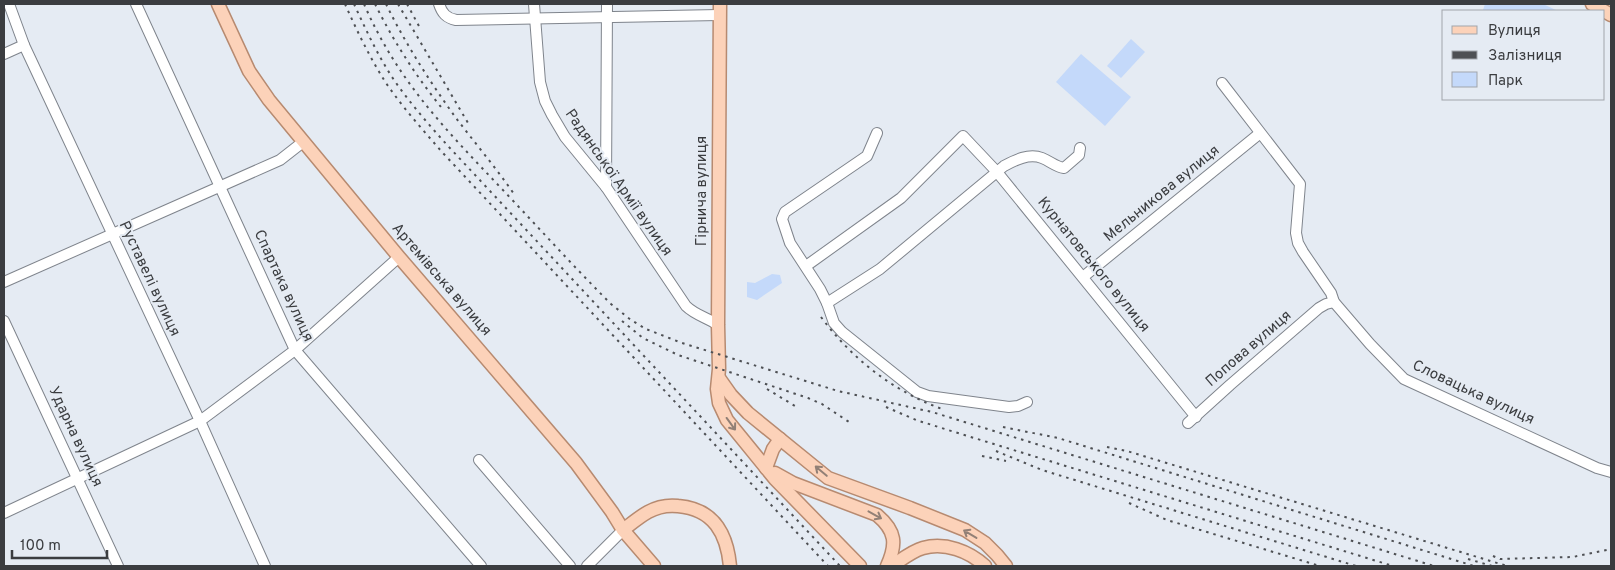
<svg xmlns="http://www.w3.org/2000/svg" width="1615" height="570" viewBox="0 0 1615 570" font-family="Overpass,sans-serif">
<style>
.green{fill:#c4d9fa}
.lines{fill:none;stroke-linecap:round;stroke-linejoin:round}
.minor-casing{stroke:#7f848c;stroke-width:12}
.major-casing{stroke:#b78a70;stroke-width:15}
.minor{stroke:#fff;stroke-width:10}
.major{stroke:#fcd2b9;stroke-width:12}
.rail{stroke:#4e5054;stroke-width:2;stroke-dasharray:2.5 5;stroke-linecap:butt}
.oneway{stroke:#928076}
.labels{text-anchor:middle;dominant-baseline:central;stroke-width:4;stroke-linejoin:round;paint-order:stroke}
.street-label{font-size:15px;fill:#3b3d40;stroke:#e5ebf3}
</style>
<rect width="100%" height="100%" fill="#e5ebf3"/>
<!-- green -->
<g class="green">
<polygon points="1485,4 1543,4 1558,11 1487,11 1483,10"/>
<polygon points="1131,39 1145,52 1121,78 1107,66"/>
<polygon points="1081,54 1131,97 1105,126 1056,82"/>
<polygon points="772,274 780,275 782,283 757,300 747,297 747,282 755,283"/>
</g>
<g class="lines">
<defs>
<g id="minor">
<polyline points="9,4 24,45 200,421 265,566"/>
<polyline points="136,4 295,350 481,566"/>
<path d="M439,4C442,13 446,18 456,20L719,15"/>
<path d="M534,4L540,82L545,101L552,115L565,137L606,187L686,306C695,315 708,318 718,325"/>
<polyline points="4,54 24,45"/>
<polyline points="1222,83 1300,184 1296,233 1298,243 1303,252 1331,293 1334,302 1370,344 1404,379 1597,468 1611,472"/>
<polyline points="877,133 867,156 785,212 782,219 790,243 820,289 827,303 834,323 842,332 917,392 928,396 1009,407 1018,406 1027,402"/>
<polyline points="606,187 607,4"/>
<polyline points="806,266 901,198 963,136 997,172 1196,417"/>
<polyline points="1083,277 1259,134"/>
<polyline points="4,282 280,160 303,142"/>
<path d="M827,303L880,269L1004,166C1015,160 1029,153 1042,158C1050,161 1056,167 1064,168L1079,155L1080,148"/>
<polyline points="4,321 118,566"/>
<polyline points="1188,423 1230,385 1319,308 1326,304 1334,302"/>
<polyline points="479,460 570,566"/>
<polyline points="4,513 200,421 295,350 399,257"/>
<polyline points="587,566 623,530"/>
</g>
<g id="major">
<polyline points="218,4 249,71 269,100 399,257 576,463 612,512 623,530 654,566"/>
<polyline points="720,4 718,325 719,369 717,389 719,403 727,420 775,479 860,566"/>
<polyline points="1592,4 1611,15"/>
<polyline points="719,378 731,395 748,413 828,478 910,508 965,530 985,543 997,555 1006,566"/>
<polyline points="766,468 773,449 780,439"/>
<path d="M775,473L793,483L877,515C896,531 897,544 887,566"/>
<path d="M623,530C631,524 639,517 648,512C657,507 669,505 678,506C714,509 727,534 730,566"/>
<path d="M892,566C901,560 912,551 923,548C945,542 969,551 985,566"/>
</g>
</defs>
<!-- minor casing -->
<use href="#minor" class="minor-casing"/>
<!-- major casing -->
<use href="#major" class="major-casing"/>
<!-- minor -->
<use href="#minor" class="minor"/>
<!-- major -->
<use href="#major" class="major"/>
<!-- rail -->
<g class="rail">
<path d="M345,4C357,31 370,58 386,83C403,108 423,130 442,152L828,566"/>
<path d="M354,4C366,30 378,56 394,80C410,103 429,125 448,146L840,566"/>
<path d="M364,4C397,80 445,129 501,188C538,227 573,266 611,304L631,320L646,329L682,343L838,391L932,412L1434,566"/>
<path d="M375,4C393,40 415,75 441,107"/>
<path d="M386,4C405,43 430,82 456,118C475,143 496,168 514,194"/>
<polyline points="398,4 468,123"/>
<polyline points="407,4 420,28"/>
<path d="M821,317C852,359 893,391 942,409"/>
<polyline points="622,321 643,338 678,355 808,398 822,404 852,424"/>
<polyline points="767,389 795,406"/>
<polyline points="886,407 916,420 948,430 1393,566"/>
<polyline points="1003,427 1058,438 1474,566"/>
<polyline points="1107,447 1127,451 1507,566"/>
<polyline points="996,451 1042,470 1356,566"/>
<polyline points="982,456 1006,461"/>
<polyline points="1129,503 1167,520 1320,566"/>
<polyline points="1493,556 1500,559 1573,557 1611,549"/>
<polyline points="1468,559 1492,566"/>
</g>
</g>
<!-- one-way arrows -->
<defs><path id="oneway-shaft" d="M-6 0H5M1.5-3L5.5 0L1.5 3" fill="none" stroke-width="1.6" stroke-linecap="round" stroke-linejoin="round" transform="scale(1.25)"/></defs>
<g class="oneway">
<use href="#oneway-shaft" transform="translate(731 424) rotate(54)"/>
<use href="#oneway-shaft" transform="translate(821 471) rotate(-140)"/>
<use href="#oneway-shaft" transform="translate(875 515) rotate(29)"/>
<use href="#oneway-shaft" transform="translate(970 534) rotate(-149)"/>
</g>
<g class="labels">
<!-- street labels -->
<g class="street-label">
<text transform="translate(618 183) rotate(55)">Радянської Армії вулиця</text>
<text transform="translate(702 191) rotate(-90)">Гірнича вулиця</text>
<text transform="translate(1162 194) rotate(-39)">Мельникова вулиця</text>
<text transform="translate(1093 265) rotate(51)">Курнатовського вулиця</text>
<text transform="translate(149 279) rotate(65)">Руставелі вулиця</text>
<text transform="translate(441 280) rotate(49)">Артемівська вулиця</text>
<text transform="translate(283 286) rotate(65)">Спартака вулиця</text>
<text transform="translate(1249 349) rotate(-41)">Попова вулиця</text>
<text transform="translate(1473 393) rotate(25)">Словацька вулиця</text>
<text transform="translate(75 437) rotate(65)">Ударна вулиця</text>
</g>
</g>
<!-- border -->
<rect width="1615" height="570" fill="none" stroke="#3b3d40" stroke-width="10"/>
<!-- legend -->
<rect x="1442" y="10" width="162" height="90" fill="#e5ebf3" stroke="#a1a5ab"/>
<rect x="1452" y="26" width="25" height="8" fill="#fcd2b9" stroke="#a1a5ab"/>
<text x="1488" y="35" font-size="15" fill="#3b3d40">Вулиця</text>
<rect x="1452" y="51" width="25" height="8" fill="#4e5054" stroke="#a1a5ab"/>
<text x="1488" y="60" font-size="15" fill="#3b3d40">Залізниця</text>
<rect x="1452" y="72" width="25" height="15" fill="#c4d9fa" stroke="#a1a5ab"/>
<text x="1488" y="85" font-size="15" fill="#3b3d40">Парк</text>
<!-- scale -->
<path d="M12 550v8h95v-8" fill="none" stroke="#3b3d40" stroke-width="2.5"/>
<text x="20" y="550" font-size="15" fill="#3b3d40" stroke="#e5ebf3" stroke-width="4" paint-order="stroke">100 m</text>
</svg>
